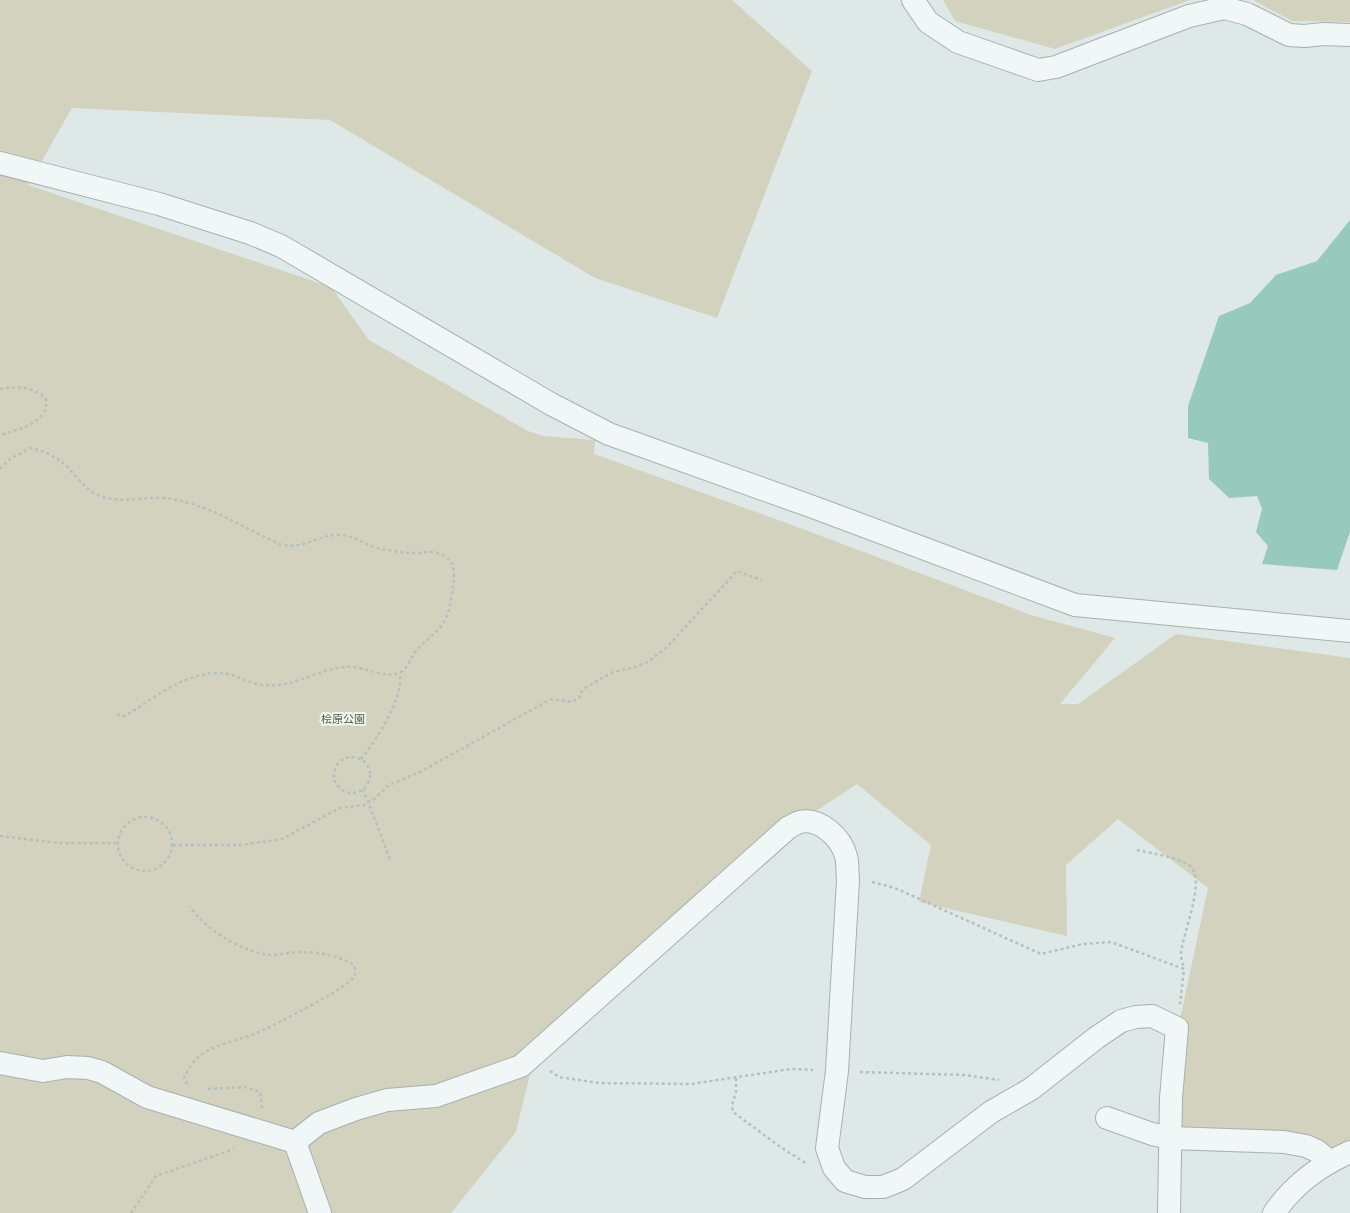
<svg xmlns="http://www.w3.org/2000/svg" width="1350" height="1213" viewBox="0 0 1350 1213" font-family="Montserrat,'Noto Sans JP',sans-serif">
<style>
.green{fill:#d3d2bf}
.water{fill:#98cabc}
.lines{fill:none;stroke-linecap:round;stroke-linejoin:round}
.minor-casing{stroke:#a3b2b0;stroke-width:24}
.path{stroke:#b4c0be;stroke-width:2.5;stroke-dasharray:3 3;stroke-linecap:butt}
.minor{stroke:#f1f7f6;stroke-width:22}
.labels{text-anchor:middle;dominant-baseline:central;stroke-width:4;stroke-linejoin:round;paint-order:stroke}
.park-label{font-size:11px;fill:#5b5c34;stroke:#eef6f4}
</style>
<rect width="100%" height="100%" fill="#dee8e7"/>
<!-- green -->
<g class="green">
<polygon points="0,0 732,0 812,71 717,318 595,278 330,120 72,108 28,185 331,287 369,340 528,431 543,436 595,440 594,454 784,522 1031,615 1115,638 1060,704 1078,704 1176,634 1350,658 1350,1153 1324,1158 1158,1123 1208,888 1118,819 1066,865 1067,936 919,902 931,845 857,784 749,855 537,1044 516,1132 451,1213 0,1213"/>
<polygon points="943,0 1190,0 1055,49 955,21"/>
<polygon points="1253,0 1350,0 1350,22 1292,21"/>
</g>
<!-- water -->
<polygon class="water" points="1350,220 1350,532 1337,570 1262,564 1268,546 1256,532 1262,509 1257,496 1229,498 1209,479 1208,443 1188,438 1188,406 1219,316 1250,303 1276,275 1317,261"/>
<g class="lines">
<defs>
<g id="minor">
<polyline points="913,0 928,22 958,42 1038,70 1056,67 1189,16 1224,8 1247,14 1289,35 1304,36 1324,34 1350,35"/>
<polyline points="0,163 159,204 250,233 281,246 551,404 609,434 813,507 1075,605 1350,631"/>
<path d="M0,1063L43,1071L67,1067L88,1068L102,1072L147,1097L295,1142L319,1123L356,1109L387,1100L436,1096L521,1066L789,827C792,826 796,823 800,822C820,817 841,838 846,856C848,863 847,872 848,880L837,1071L827,1148L834,1168L845,1181L865,1187H883L903,1179L991,1112L1031,1089L1096,1038L1121,1021L1136,1017L1152,1016L1177,1028L1171,1098L1169,1213"/>
<polyline points="1107,1118 1152,1134 1170,1138 1284,1142 1306,1146 1317,1151 1329,1161"/>
<polyline points="295,1142 320,1213"/>
<path d="M1274,1213C1294,1184 1319,1166 1350,1152"/>
</g>
</defs>
<!-- minor casing -->
<use href="#minor" class="minor-casing"/>
<!-- path -->
<g class="path">
<path d="M0,389C17,386 33,386 46,399C50,423 17,430 0,435"/>
<path d="M0,469L10,459L31,448C54,454 63,461 78,479C83,484 88,490 94,493C118,507 147,494 172,499C212,506 245,529 282,545C307,549 319,534 340,535C353,535 365,545 377,548C390,551 403,553 416,553C422,553 429,551 434,552C461,559 454,578 451,599C450,607 448,615 444,622C437,634 424,641 415,652C410,659 407,670 399,673C382,679 363,665 345,667C317,669 292,689 263,685C244,683 236,672 214,673C179,676 153,699 125,716L117,715"/>
<circle cx="352" cy="775" r="18"/>
<path d="M361,759C377,739 403,700 400,673"/>
<polyline points="363,789 390,859"/>
<circle cx="145" cy="844" r="27"/>
<polyline points="0,836 58,843 117,843"/>
<polyline points="173,845 241,845 282,839 340,808 364,805 375,798 389,785 422,771 551,699 572,702 579,698 583,689 613,672 635,667 648,662 666,648 737,571 762,580"/>
<path d="M1137,850C1154,854 1175,856 1190,866C1207,878 1182,935 1181,954C1181,959 1183,964 1184,969"/>
<polyline points="872,882 895,888 1041,954 1083,944 1111,942 1184,969 1180,1004"/>
<polyline points="550,1071 559,1077 599,1083 691,1084 791,1069 813,1070"/>
<polyline points="860,1072 964,1075 999,1080"/>
<polyline points="736,1078 736,1092 732,1105 733,1112 779,1146 807,1164"/>
<path d="M187,1084L184,1078C188,1070 194,1059 202,1054C219,1043 241,1040 259,1032C273,1026 349,987 354,977C356,973 355,969 354,965C338,955 319,952 300,952C290,952 280,955 270,955C242,952 204,929 190,906"/>
<polyline points="208,1089 245,1087 260,1092 262,1108"/>
<polyline points="131,1213 156,1176 234,1149"/>
</g>
<!-- minor -->
<use href="#minor" class="minor"/>
</g>
<g class="labels">
<!-- park labels -->
<g class="park-label">
<text x="343" y="719">桧原公園</text>
</g>
</g>
</svg>
